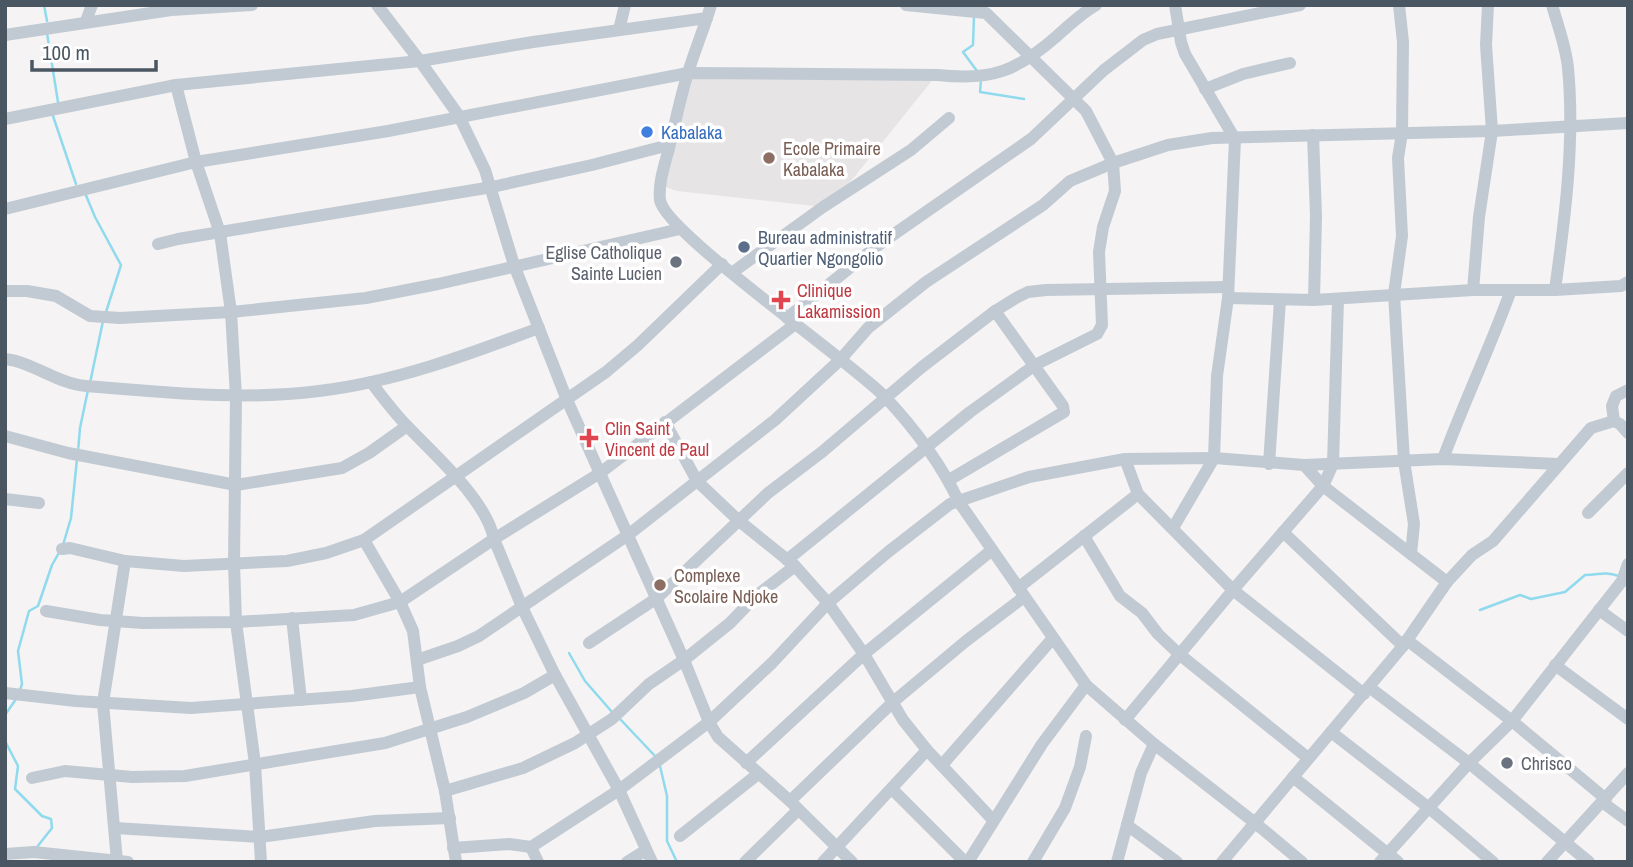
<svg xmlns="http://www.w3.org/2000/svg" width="1633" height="867" viewBox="0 0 1633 867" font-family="'Archivo Narrow',sans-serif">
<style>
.education{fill:#e6e4e5}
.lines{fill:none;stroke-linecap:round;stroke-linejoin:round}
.stream{stroke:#90daee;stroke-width:2.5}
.minor{stroke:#c1cad2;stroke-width:12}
.shop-dot{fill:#3f7fe0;stroke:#fff;stroke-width:2.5}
.education-dot{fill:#8d6e63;stroke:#fff;stroke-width:2.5}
.service-dot{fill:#5c6f8a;stroke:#fff;stroke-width:2.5}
.worship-dot{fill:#6b7280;stroke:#fff;stroke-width:2.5}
.health-dot{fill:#e0444e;stroke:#fff;stroke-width:2.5}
.labels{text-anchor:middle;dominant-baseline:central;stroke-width:7;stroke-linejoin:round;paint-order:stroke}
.shop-label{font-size:18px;fill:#366cbe;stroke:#fff;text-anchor:start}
.education-label{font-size:18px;fill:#785e54;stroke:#fff;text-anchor:start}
.service-label{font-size:18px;fill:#4e5e75;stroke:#fff;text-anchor:start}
.worship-label{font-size:18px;fill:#5b616d;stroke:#fff;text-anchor:end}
.health-label{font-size:18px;fill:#be3a42;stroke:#fff;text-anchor:start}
</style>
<rect width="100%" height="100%" fill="#f5f3f3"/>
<!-- education -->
<polygon class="education" points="690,76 935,77 847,186 815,206 677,191 663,186"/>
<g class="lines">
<!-- stream -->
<g class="stream">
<polyline points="44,5 47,21"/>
<polyline points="974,17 973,45 963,52 977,71"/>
<polyline points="47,33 58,102"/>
<polyline points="981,80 980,92 1024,99"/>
<polyline points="53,116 76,184"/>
<polyline points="85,193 95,217 121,265 106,312"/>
<polyline points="90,383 103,321"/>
<polyline points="78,452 80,428 88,390"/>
<polyline points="63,545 71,518 77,459"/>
<path d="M1480,610L1520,595L1531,599L1565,592L1585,575C1601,575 1602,571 1619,576"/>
<polyline points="569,653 585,681 612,712"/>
<polyline points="20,690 22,684 18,651 29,611 38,606 52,565 60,551"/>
<polyline points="5,715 16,699"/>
<polyline points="620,719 656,757"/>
<polyline points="5,741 18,766 15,789 42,816 51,819 52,828 37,847"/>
<polyline points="660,766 667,796 667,841 677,862"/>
</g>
<!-- minor -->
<g class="minor">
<polyline points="377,5 420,61 459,116 485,170 514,265 567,400 684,660 709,722 718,737 790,801 852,862"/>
<path d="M711,5C704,29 694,52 687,76C680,99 675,124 669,148C665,164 658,183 660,200C664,232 853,363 886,398C915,429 941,464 959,502L1086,685L1154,744L1254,822L1302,862"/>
<polyline points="1399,5 1403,42 1402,133 1398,158 1402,236 1394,294 1404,461 1414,524 1411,554"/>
<path d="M1552,5C1558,26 1566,47 1568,68C1575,141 1565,218 1555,290"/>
<polyline points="86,21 92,5"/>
<polyline points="619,30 625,5"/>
<polyline points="5,35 171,10 252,5"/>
<polyline points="176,85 196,162 220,233 231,312 236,397 234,563 236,622 255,764 261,862"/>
<polyline points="1205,89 1243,74 1290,63"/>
<polyline points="5,119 176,85 420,61 533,42 707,18"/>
<polyline points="1313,135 1316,216 1314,300"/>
<path d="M5,209L196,162L388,131L688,73L938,75C992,81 1017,71 1057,36C1069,25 1082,13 1096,5"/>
<polyline points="158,244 178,239 492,187 592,165 669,145"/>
<polyline points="733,272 823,207 911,150 949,118"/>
<polyline points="1473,290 1479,217 1492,131 1486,45 1488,5"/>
<polyline points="5,291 27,291 56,296 90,316 120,318 231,312 366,298 438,284 680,229"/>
<polyline points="1228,298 1314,300 1473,290 1555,290 1621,286 1628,282"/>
<polyline points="787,318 877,246 1031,139 1104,70 1143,40 1157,34 1300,5"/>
<path d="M5,359C33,362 58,384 86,386C163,392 241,401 319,391C395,382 467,355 539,328"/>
<path d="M371,382C383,398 395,414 409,428C436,456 486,500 494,539L522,607L555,675L619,790L652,862"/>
<polyline points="1628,390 1616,396 1612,406 1614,421 1620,424 1628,433"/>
<polyline points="665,422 697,481 738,520 795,566 828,603 864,654 903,720 927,750 993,820"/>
<polyline points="5,436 68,453 236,485 342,468 369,453 407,426"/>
<polyline points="1125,459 1138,494 1233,590 1364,694"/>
<path d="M1443,459C1464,402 1490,348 1511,290"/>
<polyline points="1269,464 1280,300"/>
<polyline points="1304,465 1323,486 1447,582"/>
<polyline points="949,480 1064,412 1063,406 995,311"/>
<polyline points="5,499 39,503"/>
<polyline points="1588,513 1628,473"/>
<polyline points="1173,528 1214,458 1217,376 1228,298 1235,139 1185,54 1181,42 1175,5"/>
<polyline points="1283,532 1403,646"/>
<polyline points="1084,536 1120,596 1142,613 1158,634 1179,654 1308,758"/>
<polyline points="364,540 400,602 413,631 420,687 445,791 456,862"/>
<polyline points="62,549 70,548 125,561 184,566 287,561 326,553 364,540 606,372 638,345 722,264"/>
<polyline points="787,560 970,412 1035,365 1097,334 1102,325 1099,252 1103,227 1115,191 1113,163 1086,111 986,13 906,5"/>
<polyline points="1018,588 1138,494"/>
<polyline points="1599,610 1628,631"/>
<polyline points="46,611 100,620 143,623 236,622 354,615 400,602 494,539 600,473 794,325"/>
<polyline points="292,618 301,700"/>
<polyline points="1407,640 1512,721 1606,799"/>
<polyline points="589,643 657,598 768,493 822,452 922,367 995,311 1016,298 1028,292 1046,290 1228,287"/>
<polyline points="417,660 458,646 479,636 628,535 775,420 840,360 868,328 926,282 1043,205 1070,181 1113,163 1168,145 1212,138 1492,131 1628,123"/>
<polyline points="1555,665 1628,719"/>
<polyline points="1369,687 1469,763 1589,862"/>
<polyline points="5,693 76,701 191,708 352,696 420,687"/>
<polyline points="1125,720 1233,590 1323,486 1333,464 1338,299"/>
<polyline points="1331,732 1429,808 1493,862"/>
<polyline points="746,763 864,654 992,550"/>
<polyline points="942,765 1053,638"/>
<polyline points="1293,777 1398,862"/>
<polyline points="32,778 65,771 132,777 185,776 385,743 467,717 524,693 555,675"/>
<polyline points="892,789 965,862"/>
<polyline points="445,791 523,768 575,743 612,719 649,684 684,660 730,623 756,596 795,566"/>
<polyline points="790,801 893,702 966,641 1024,597"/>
<polyline points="1602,802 1628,821"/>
<polyline points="1127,825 1177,862"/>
<polyline points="115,828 260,837 375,821 450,818"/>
<polyline points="680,836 758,774"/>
<polyline points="531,847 538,862"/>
<polyline points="453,848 509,844 531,847 619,790 709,722 772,663 828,603 888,552 950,504 1029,477 1125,459 1214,458 1304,465 1443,459 1558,464"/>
<polyline points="5,854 34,852 128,862"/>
<polyline points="117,861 103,703 125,561"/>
<polyline points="627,862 646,850"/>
<polyline points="745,862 798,810"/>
<polyline points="823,862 927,750"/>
<polyline points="968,862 1042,744 1086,685"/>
<polyline points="1033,862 1065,808 1080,767 1086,736"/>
<polyline points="1117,862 1141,773 1154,744"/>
<polyline points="1222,862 1403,646 1447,582 1472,555 1493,541 1591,428 1614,421"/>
<polyline points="1380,862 1469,763 1512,721 1622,581 1628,564"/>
<polyline points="1547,862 1628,773"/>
</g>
</g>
<!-- markers -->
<circle class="shop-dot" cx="647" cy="132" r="7"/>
<g class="education-dot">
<circle cx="769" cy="158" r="7"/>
<circle cx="660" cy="585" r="7"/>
</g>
<circle class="service-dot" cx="744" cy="247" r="7"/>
<g class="worship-dot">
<circle cx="676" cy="262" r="7"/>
<circle cx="1507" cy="763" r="7"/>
</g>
<g class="health-dot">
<path d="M777.5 289.5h7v7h7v7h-7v7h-7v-7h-7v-7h7z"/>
<path d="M585.5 427.5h7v7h7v7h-7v7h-7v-7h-7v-7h7z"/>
</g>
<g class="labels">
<!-- shop labels -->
<g class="shop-label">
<text x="661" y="132">Kabalaka</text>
</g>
<!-- education labels -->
<g class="education-label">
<text x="783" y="148">Ecole Primaire<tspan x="783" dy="21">Kabalaka</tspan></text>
<text x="674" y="575">Complexe<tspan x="674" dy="21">Scolaire Ndjoke</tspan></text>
</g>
<!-- service labels -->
<g class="service-label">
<text x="758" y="237">Bureau administratif<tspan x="758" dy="21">Quartier Ngongolio</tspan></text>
</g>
<!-- worship labels -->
<g class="worship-label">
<text x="662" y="252">Eglise Catholique<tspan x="662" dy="21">Sainte Lucien</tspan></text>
<text x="1521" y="763" text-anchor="start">Chrisco</text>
</g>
<!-- health labels -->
<g class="health-label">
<text x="797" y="290">Clinique<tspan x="797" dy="21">Lakamission</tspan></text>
<text x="605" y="428">Clin Saint<tspan x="605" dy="21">Vincent de Paul</tspan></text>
</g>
</g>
<!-- border -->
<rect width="1633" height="867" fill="none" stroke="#4a5661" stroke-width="14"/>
<!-- scale -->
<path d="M32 60v10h124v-10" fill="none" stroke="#4a5661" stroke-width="3.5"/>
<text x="42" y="60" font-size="21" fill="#4a5661" stroke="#ffffff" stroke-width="5" paint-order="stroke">100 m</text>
</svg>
